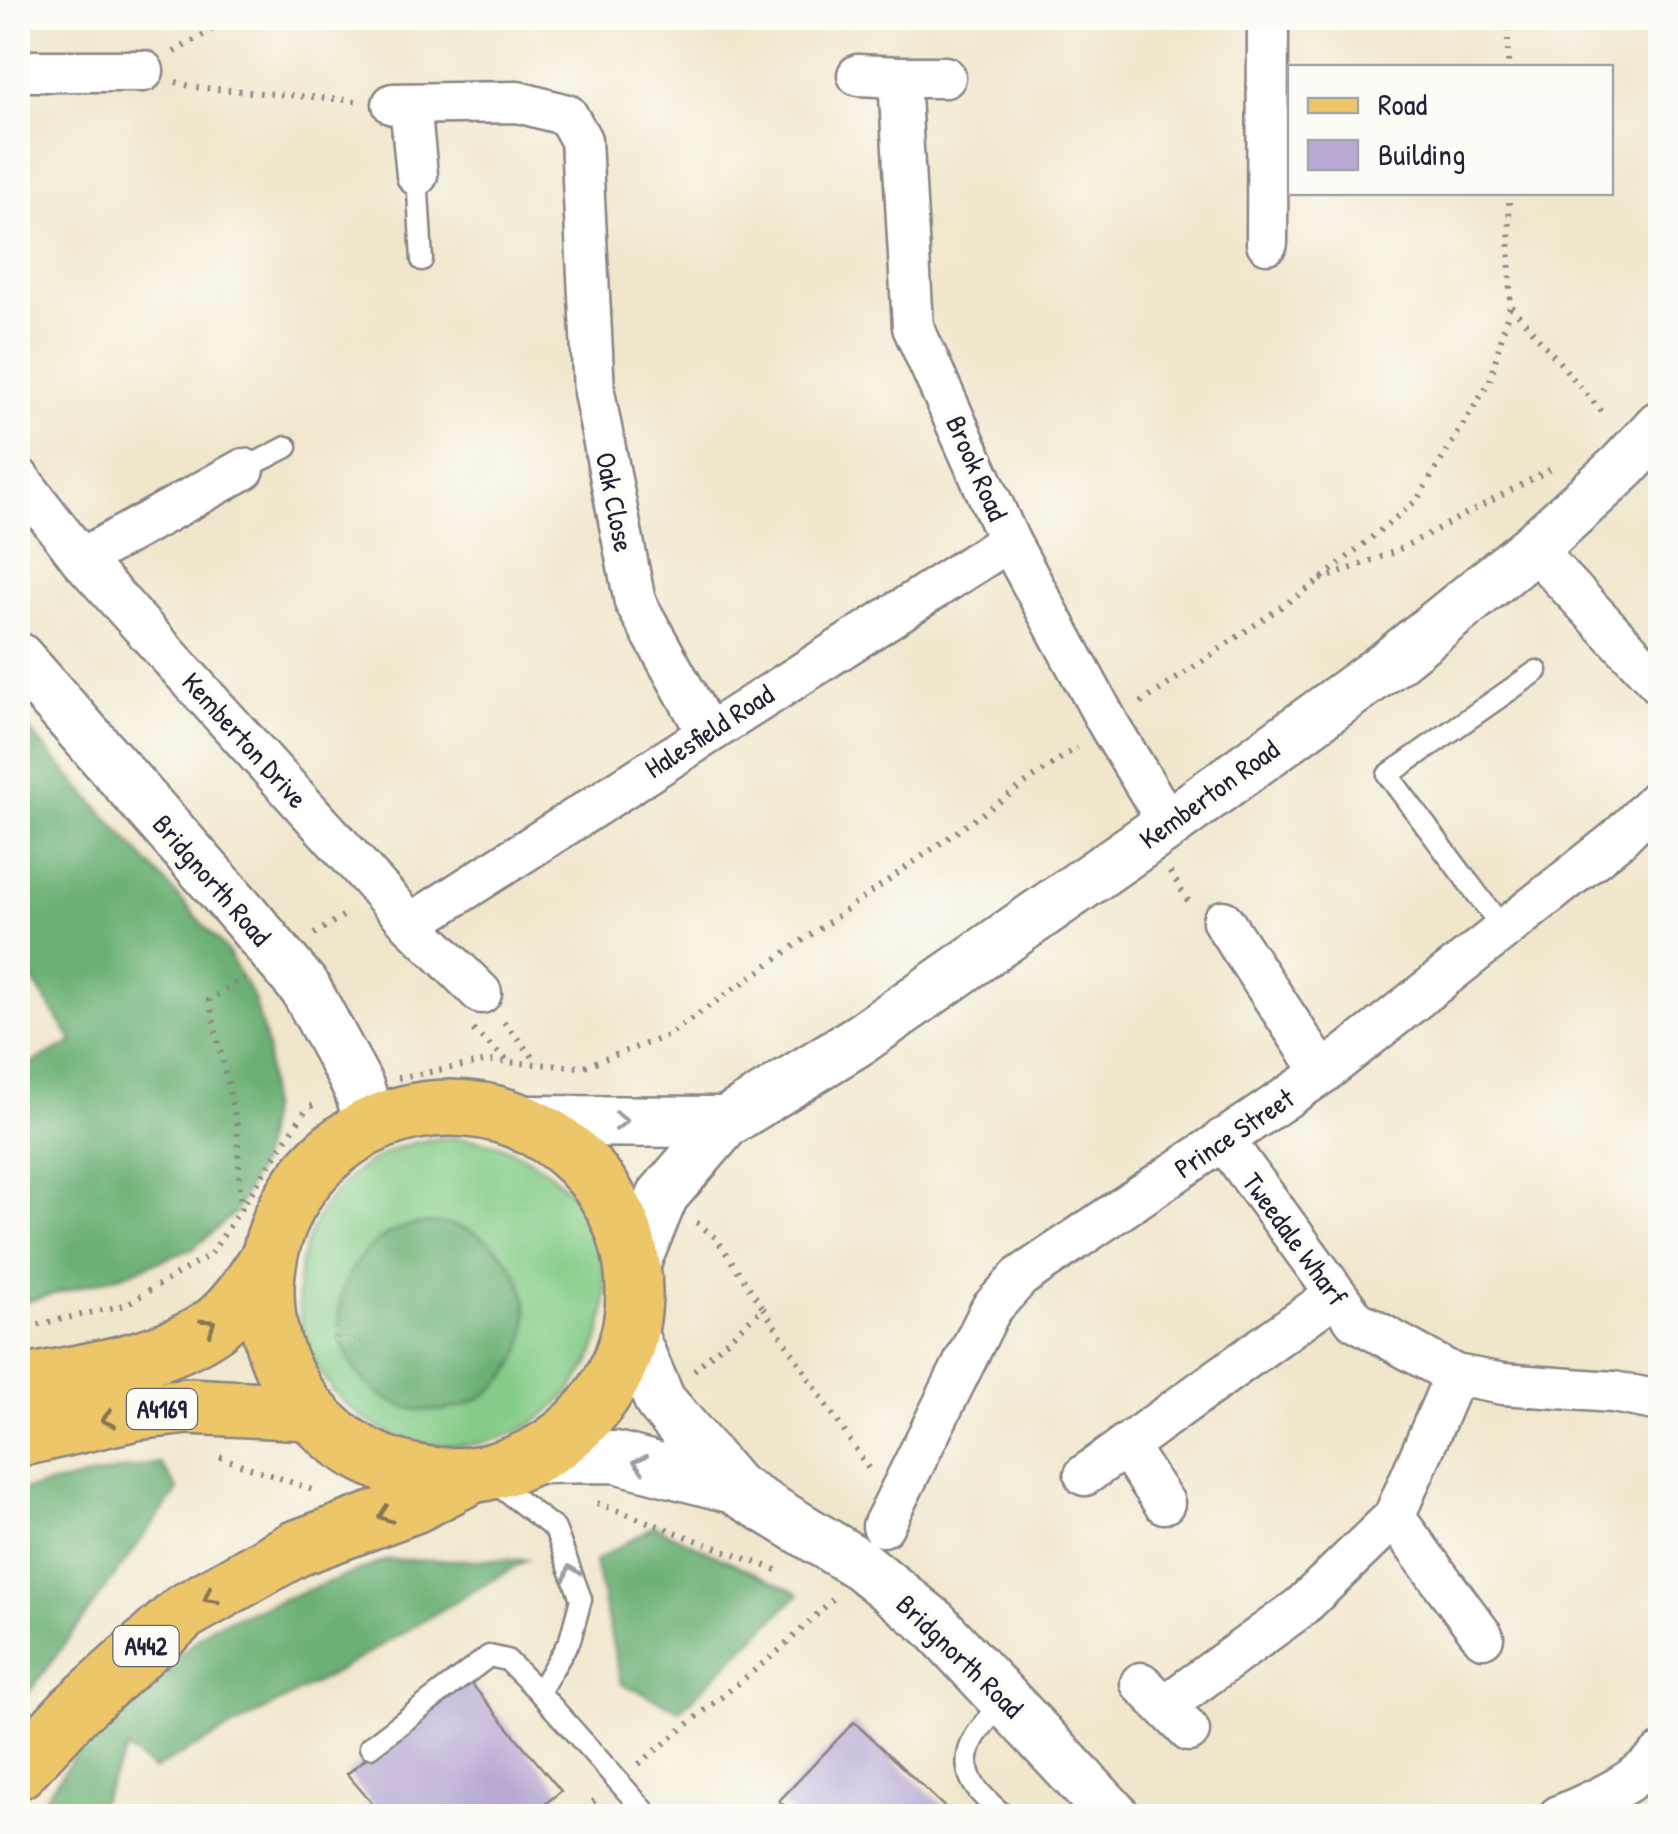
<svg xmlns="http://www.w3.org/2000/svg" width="1678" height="1834" viewBox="0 0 1678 1834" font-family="'Patrick Hand',sans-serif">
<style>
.green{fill:#85cc88;stroke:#547762;stroke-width:2.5}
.forest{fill:#6cb074;stroke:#476958;stroke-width:2.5}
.building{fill:#b8a8d3}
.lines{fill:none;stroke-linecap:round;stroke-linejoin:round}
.service-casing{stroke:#898483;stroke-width:25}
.minor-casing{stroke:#898483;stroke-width:45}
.tertiary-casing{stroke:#898483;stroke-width:55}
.primary-casing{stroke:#898483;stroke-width:60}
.trunk-casing{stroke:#898483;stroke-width:60}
.path{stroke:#898483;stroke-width:6;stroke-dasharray:2.5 8;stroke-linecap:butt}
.service{stroke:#fff;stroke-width:20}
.minor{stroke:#fff;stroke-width:40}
.tertiary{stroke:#fff;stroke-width:50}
.primary{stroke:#ecc669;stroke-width:55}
.trunk{stroke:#ecc669;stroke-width:55}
.tertiary-bridge-casing{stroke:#898483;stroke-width:55;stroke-linecap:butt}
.tertiary-bridge{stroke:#fff;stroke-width:50}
.oneway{stroke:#9c9ca7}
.oneway2{stroke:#877452}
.labels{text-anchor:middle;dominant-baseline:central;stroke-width:8;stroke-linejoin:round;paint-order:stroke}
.shield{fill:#fdfcf7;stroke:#646373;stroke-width:2.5}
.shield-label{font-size:25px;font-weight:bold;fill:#22223b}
.street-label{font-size:28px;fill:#22223b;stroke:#fdfcf7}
</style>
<rect width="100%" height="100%" fill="#fdfcf7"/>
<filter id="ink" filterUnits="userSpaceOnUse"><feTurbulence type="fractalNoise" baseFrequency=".01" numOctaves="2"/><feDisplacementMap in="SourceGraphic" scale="20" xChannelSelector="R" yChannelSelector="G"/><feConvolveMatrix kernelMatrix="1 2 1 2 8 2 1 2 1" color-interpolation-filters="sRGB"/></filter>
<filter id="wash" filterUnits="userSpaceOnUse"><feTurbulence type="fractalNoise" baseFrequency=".0048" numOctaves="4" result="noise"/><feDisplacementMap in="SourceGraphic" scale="40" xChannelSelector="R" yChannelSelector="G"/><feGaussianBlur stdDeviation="2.25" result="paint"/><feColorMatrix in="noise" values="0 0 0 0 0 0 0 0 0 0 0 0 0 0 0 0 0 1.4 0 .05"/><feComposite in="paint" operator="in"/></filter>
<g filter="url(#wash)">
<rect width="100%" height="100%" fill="#f0e6cb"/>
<!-- green -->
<circle class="green" cx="452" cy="1292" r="154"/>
<!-- forest -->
<g class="forest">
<polygon points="18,718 226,950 254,999 267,1047 269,1109 260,1162 235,1213 193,1249 121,1275 18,1304 18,1070 73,1042 18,957"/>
<circle cx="433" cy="1317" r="94"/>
<polygon points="160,1463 178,1490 18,1707 18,1491"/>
<polygon points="654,1526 799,1594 680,1710 621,1683 595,1561"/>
<polygon points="387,1560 526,1560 345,1667 153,1770 127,1749 93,1816 38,1816 42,1802 89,1735 212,1626"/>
</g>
<g id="blocks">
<!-- building -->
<g class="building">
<polygon points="465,1676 561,1791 530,1816 383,1816 347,1774"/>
<polygon points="854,1722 954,1816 795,1816 779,1801"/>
</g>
</g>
</g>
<g filter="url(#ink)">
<use href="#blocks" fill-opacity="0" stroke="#898483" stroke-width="2.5"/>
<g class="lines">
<defs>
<g id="service">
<polyline points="417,175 422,260"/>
<polyline points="244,469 287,447"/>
<polyline points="1504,930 1388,775 1537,671"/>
<polyline points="483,1474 555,1529 581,1599 570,1640 539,1692"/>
<polyline points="370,1747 489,1656 507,1660 539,1692 649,1816"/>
<path d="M1004,1816C994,1806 978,1794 972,1781C956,1748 986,1721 1007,1700"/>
</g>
<g id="minor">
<polyline points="18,71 143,71"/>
<polyline points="858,75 899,77"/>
<polyline points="945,77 899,77 913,327 1009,541 1109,725 1169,824"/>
<polyline points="393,104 518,102 567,115 581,140 594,392 635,602 707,732"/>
<polyline points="410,104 417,175"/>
<polyline points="1267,243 1268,18"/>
<polyline points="18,477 81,559 411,924 481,993"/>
<polyline points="1533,548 1660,684"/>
<polyline points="81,559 244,469"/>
<polyline points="1223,921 1323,1073"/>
<polyline points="411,924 1009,541"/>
<polyline points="1223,1139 1355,1320 1455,1375 1503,1384 1613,1392 1660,1401"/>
<polyline points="1125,1445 1164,1503"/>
<polyline points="1085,1475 1335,1295"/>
<polyline points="1394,1517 1483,1637"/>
<polyline points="883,1526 991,1309 1020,1277 1323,1073 1617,840 1660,797"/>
<polyline points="1141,1683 1189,1731"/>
<polyline points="1166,1705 1301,1607 1394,1517 1455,1375"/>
<path d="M1559,1816C1596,1800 1632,1785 1660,1755"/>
</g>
<g id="tertiary">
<polyline points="18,658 244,915"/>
<polyline points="305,988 358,1086 371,1124"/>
<polyline points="524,1121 726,1122"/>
<polyline points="634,1265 663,1195 726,1122 862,1038 1169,824 1392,662 1533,548 1623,466 1660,426"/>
<polyline points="631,1333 660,1401 734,1488"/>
<polyline points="531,1458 615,1457 734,1488 861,1565 933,1623 1114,1816"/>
</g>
<g id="primary">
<circle cx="450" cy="1292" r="184"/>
<path d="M18,1385C81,1371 159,1364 213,1326C236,1309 252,1282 268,1259"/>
<polyline points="18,1439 136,1412 188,1406 309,1412"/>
</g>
<polyline id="trunk" points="18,1771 75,1710 184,1612 295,1549 414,1505 472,1475"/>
</defs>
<!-- service casing -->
<use href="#service" class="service-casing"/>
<!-- minor casing -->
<use href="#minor" class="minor-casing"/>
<!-- tertiary casing -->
<use href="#tertiary" class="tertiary-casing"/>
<!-- primary casing -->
<use href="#primary" class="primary-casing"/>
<!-- trunk casing -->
<use href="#trunk" class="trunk-casing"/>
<!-- path -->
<g class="path">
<polyline points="1508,18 1508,68"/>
<polyline points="174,52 231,18"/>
<polyline points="176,82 193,87 357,101"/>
<polyline points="1511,306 1602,412"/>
<polyline points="1321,580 1396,551 1553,468"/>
<polyline points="1141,703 1316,583 1417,500 1490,381 1510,305 1509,192"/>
<polyline points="1170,872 1190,904"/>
<polyline points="314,934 346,914 349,917"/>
<polyline points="504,1022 537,1062"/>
<polyline points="473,1030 508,1061"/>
<polyline points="398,1078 489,1061 582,1067 667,1036 1077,747"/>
<polyline points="241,1209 237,1125 209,1000 244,978"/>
<polyline points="763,1308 870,1471"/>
<polyline points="18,1329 125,1305 211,1254 307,1108 320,1103"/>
<polyline points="694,1370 763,1308 716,1238 696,1222"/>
<polyline points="220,1457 316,1491"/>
<polyline points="597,1503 782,1572"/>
<polyline points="639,1764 782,1648 835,1597"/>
<polyline points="577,1816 599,1797"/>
</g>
<!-- service -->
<use href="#service" class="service"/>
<!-- minor -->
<use href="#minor" class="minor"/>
<!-- tertiary -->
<use href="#tertiary" class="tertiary"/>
<!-- primary -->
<use href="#primary" class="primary"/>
<!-- trunk -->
<use href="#trunk" class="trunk"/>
<defs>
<polyline id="tertiary-bridge" points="244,915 305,988"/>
</defs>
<!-- tertiary-bridge casing -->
<use href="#tertiary-bridge" class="tertiary-bridge-casing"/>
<!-- tertiary-bridge -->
<use href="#tertiary-bridge" class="tertiary-bridge"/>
</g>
<!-- one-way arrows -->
<defs><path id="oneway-chevron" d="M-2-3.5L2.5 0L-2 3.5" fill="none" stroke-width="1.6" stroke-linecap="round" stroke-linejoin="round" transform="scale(2.5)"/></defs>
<g class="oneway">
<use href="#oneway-chevron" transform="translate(621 1121)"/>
<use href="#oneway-chevron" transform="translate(640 1463) rotate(-165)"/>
<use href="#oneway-chevron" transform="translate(571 1572) rotate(-110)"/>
</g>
<g class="oneway2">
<use href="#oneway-chevron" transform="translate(209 1325) rotate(-35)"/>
<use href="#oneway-chevron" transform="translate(108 1419) rotate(167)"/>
<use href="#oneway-chevron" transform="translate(385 1515) rotate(161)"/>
<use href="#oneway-chevron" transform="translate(210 1597) rotate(150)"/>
</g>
</g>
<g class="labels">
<!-- shield labels -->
<g class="shield">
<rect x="127" y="1389" width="70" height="40" rx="8"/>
<rect x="113.5" y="1626" width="65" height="40" rx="8"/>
</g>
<g class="shield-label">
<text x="162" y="1409">A4169</text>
<text x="146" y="1646">A442</text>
</g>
<!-- street labels -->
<g class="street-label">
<text transform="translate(977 468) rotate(66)">Brook Road</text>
<text transform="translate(615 502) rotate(79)">Oak Close</text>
<text transform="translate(709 731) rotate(-33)">Halesfield Road</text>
<text transform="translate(245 740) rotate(48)">Kemberton Drive</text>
<text transform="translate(1209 794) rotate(-36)">Kemberton Road</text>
<text transform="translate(212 880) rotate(49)">Bridgnorth Road</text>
<text transform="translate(1234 1133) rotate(-34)">Prince Street</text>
<text transform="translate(1295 1239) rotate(54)">Tweedale Wharf</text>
<text transform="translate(960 1656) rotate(44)">Bridgnorth Road</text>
</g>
</g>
<!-- margin -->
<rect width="1678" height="1834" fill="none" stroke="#fdfcf7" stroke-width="60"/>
<!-- legend -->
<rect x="1288" y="65" width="325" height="130" fill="#fdfcf7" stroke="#a5a5ac" stroke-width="2.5"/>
<rect x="1308" y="98" width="50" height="15" fill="#ecc669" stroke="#a5a5ac" stroke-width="2.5"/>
<text x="1378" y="115" font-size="30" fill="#22223b">Road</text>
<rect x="1308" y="140" width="50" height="30" fill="#b8a8d3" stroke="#a5a5ac" stroke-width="2.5"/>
<text x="1378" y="165" font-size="30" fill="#22223b">Building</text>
</svg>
